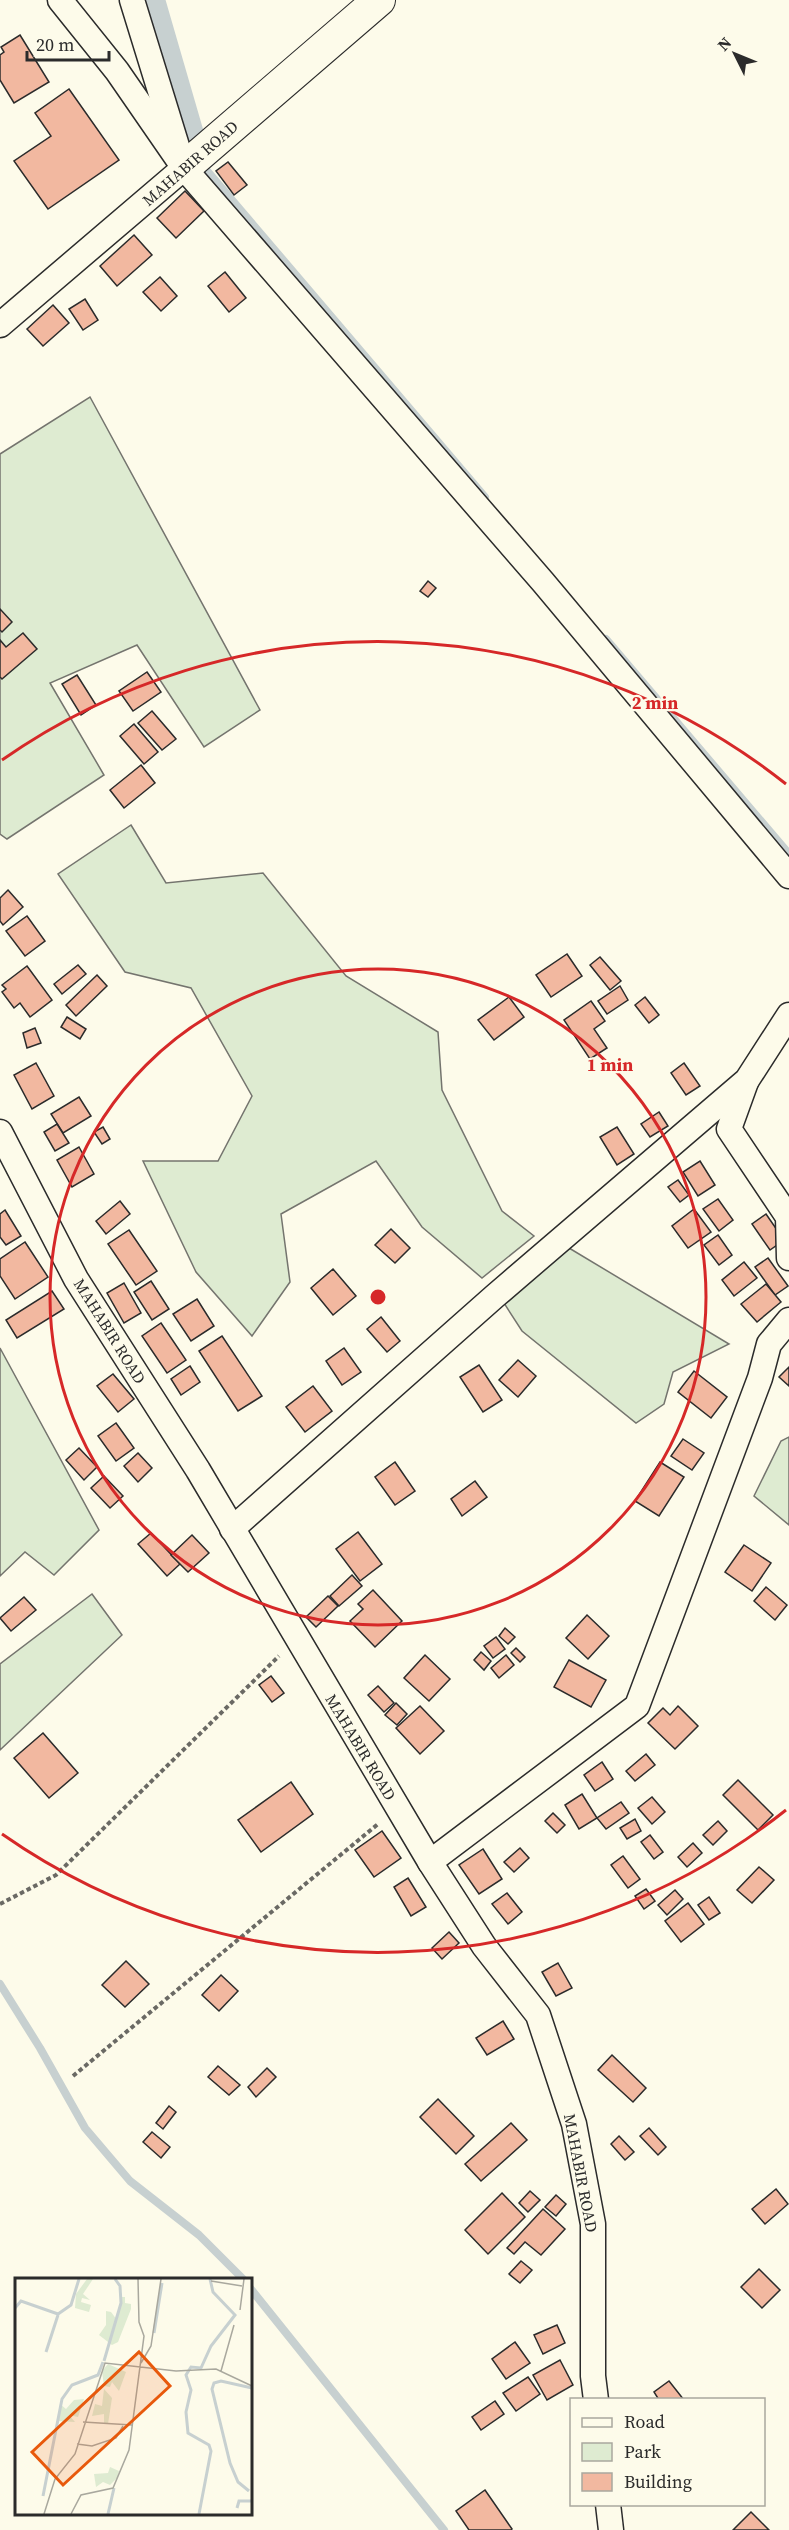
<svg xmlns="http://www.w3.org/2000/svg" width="789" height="2530" viewBox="0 0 789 2530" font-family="'Source Serif 4',serif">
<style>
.green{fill:#deebd1;stroke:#74746e;stroke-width:1.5}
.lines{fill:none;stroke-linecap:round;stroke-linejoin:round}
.stream{stroke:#c7d0d0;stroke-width:8}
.canal{stroke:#c7d0d0;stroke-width:28}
.building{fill:#f2b8a0;stroke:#2b2b2b;stroke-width:1.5}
.minor-casing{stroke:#2b2b2b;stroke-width:27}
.tertiary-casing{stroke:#2b2b2b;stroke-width:34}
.path{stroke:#6a6964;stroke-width:4;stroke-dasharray:4.5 3;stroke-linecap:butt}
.minor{stroke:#fdfbea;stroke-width:24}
.tertiary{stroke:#fdfbea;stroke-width:32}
.ring{fill:none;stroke:#d62828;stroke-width:3}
.labels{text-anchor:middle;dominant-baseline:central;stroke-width:4.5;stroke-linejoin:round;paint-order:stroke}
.street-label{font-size:16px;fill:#2b2b2b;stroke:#fdfbea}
.inset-river{fill:none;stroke:#c7d0d0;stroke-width:3}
.inset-road{fill:none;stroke:#a9a89e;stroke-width:1.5}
.view{fill:#e8590c;fill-opacity:0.15;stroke:#e8590c;stroke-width:3}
.inset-edge{fill:none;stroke:#2b2b2b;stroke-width:3}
.centre{fill:#d62828;stroke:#fdfbea;stroke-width:3}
.ring-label{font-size:18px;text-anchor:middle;font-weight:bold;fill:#d62828;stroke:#fdfbea;stroke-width:4.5;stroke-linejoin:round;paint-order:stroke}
</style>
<rect width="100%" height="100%" fill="#fdfbea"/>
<!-- green -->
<g class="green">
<polygon points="90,397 260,710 204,747 137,645 50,683 104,775 7,839 0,834 0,454"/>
<polygon points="131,825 166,883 263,873 346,976 438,1032 442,1090 502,1211 534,1236 482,1278 422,1227 376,1161 281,1214 290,1282 252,1336 196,1272 143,1161 218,1161 252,1096 191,988 125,972 58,874"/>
<polygon points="569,1248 729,1344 673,1372 664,1404 636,1423 522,1331 502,1300"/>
<polygon points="0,1348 99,1530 54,1575 25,1552 0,1576"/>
<polygon points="789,1437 789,1525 754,1496 781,1441"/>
<polygon points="92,1594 122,1635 0,1750 0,1664"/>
</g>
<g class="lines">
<!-- stream -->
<g class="stream">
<polyline points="203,166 485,497"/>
<polyline points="606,639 789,854"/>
<polyline points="0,1984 40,2048 85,2128 130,2181 199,2235 244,2280"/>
<polyline points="250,2288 444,2530"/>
</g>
<!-- canal -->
<polyline class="canal" points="151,0 191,138"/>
</g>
<!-- building -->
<g class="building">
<polygon points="20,35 49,82 14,103 0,80 0,55 4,52 1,47"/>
<polygon points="69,89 119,160 48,209 14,161 51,136 35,113"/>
<polygon points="228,162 247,185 234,195 216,171"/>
<polygon points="185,191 204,211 176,238 157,218"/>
<polygon points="134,235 152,255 117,286 100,266"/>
<polygon points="225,272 246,298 229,312 208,286"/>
<polygon points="160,277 177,296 161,311 143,292"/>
<polygon points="85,299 98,320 83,330 69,309"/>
<polygon points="53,305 69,323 43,346 27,329"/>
<polygon points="428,581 436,588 428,597 420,591"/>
<polygon points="0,609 12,622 2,632 0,630"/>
<polygon points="23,633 37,649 2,679 0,677 0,640 6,647"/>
<polygon points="147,672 161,692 133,711 119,691"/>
<polygon points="77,675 96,705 81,715 62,684"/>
<polygon points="152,711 176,739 162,750 138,723"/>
<polygon points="134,724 158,752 144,764 120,736"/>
<polygon points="141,765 155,783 124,808 110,790"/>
<polygon points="8,890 23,907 3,925 0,921 0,898"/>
<polygon points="27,916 45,941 25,956 6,931"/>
<polygon points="567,954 582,976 551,997 536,975"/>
<polygon points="600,957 621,981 610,990 590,965"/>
<polygon points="78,965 86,974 62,994 54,984"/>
<polygon points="27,966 52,1000 30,1017 20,1003 14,1008 2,992 6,989 2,985"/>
<polygon points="97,975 107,986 76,1016 66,1005"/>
<polygon points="620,986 628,1000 607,1014 598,1001"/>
<polygon points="509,997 524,1017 494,1040 478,1020"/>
<polygon points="645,997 659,1015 649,1023 635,1005"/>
<polygon points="591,1001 605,1021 594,1029 607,1048 590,1059 564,1020"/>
<polygon points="67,1017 86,1029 80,1039 61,1027"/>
<polygon points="35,1028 41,1043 27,1048 23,1033"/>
<polygon points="36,1063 54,1096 32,1109 14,1075"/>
<polygon points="684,1063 700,1086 686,1095 671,1073"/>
<polygon points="79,1097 91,1116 63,1133 51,1114"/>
<polygon points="659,1112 668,1126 650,1137 641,1124"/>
<polygon points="57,1124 69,1143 55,1151 44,1132"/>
<polygon points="103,1127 110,1139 102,1144 94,1132"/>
<polygon points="617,1127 634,1154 617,1165 600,1137"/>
<polygon points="79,1147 94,1174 72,1187 57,1160"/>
<polygon points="700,1161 715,1185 698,1196 683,1172"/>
<polygon points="678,1180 689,1195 680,1202 668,1187"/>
<polygon points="718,1199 733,1220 719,1231 703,1209"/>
<polygon points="120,1201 130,1214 106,1234 96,1221"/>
<polygon points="694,1209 711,1232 688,1248 672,1226"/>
<polygon points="5,1210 21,1236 6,1245 0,1237 0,1214"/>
<polygon points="766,1214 784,1240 770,1250 752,1224"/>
<polygon points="391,1229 410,1248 395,1263 375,1245"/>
<polygon points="129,1230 157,1271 136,1285 108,1244"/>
<polygon points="718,1235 732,1255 719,1265 704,1245"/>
<polygon points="25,1242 48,1277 15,1299 0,1276 0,1259"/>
<polygon points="768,1258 788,1286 775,1295 755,1267"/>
<polygon points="744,1262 757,1278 734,1296 722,1280"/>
<polygon points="333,1269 356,1296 333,1315 311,1288"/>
<polygon points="151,1281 169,1309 152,1320 134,1292"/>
<polygon points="124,1283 141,1313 124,1323 107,1293"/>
<polygon points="766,1284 781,1302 757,1322 741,1304"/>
<polygon points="52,1291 64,1309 17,1338 6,1320"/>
<polygon points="197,1299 214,1326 191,1341 173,1314"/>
<polygon points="381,1317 400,1341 387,1352 367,1329"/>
<polygon points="161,1323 186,1360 167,1373 142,1336"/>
<polygon points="222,1336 262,1396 238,1411 199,1351"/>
<polygon points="344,1348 361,1372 342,1385 326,1361"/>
<polygon points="518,1360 536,1376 518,1397 499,1380"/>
<polygon points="479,1365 502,1400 483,1412 460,1377"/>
<polygon points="190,1366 200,1382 181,1395 171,1379"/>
<polygon points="789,1367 789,1386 779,1377"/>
<polygon points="694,1371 727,1397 711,1418 678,1392"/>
<polygon points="113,1374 134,1399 118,1412 97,1386"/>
<polygon points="313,1386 332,1411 305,1432 286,1407"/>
<polygon points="116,1423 134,1448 116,1461 98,1436"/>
<polygon points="683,1439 704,1453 692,1470 671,1456"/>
<polygon points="79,1448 97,1467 84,1480 66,1460"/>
<polygon points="138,1453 152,1468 138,1482 124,1466"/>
<polygon points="395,1462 415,1491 395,1505 375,1477"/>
<polygon points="660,1462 684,1477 659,1516 635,1501"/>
<polygon points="104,1476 123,1496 110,1508 91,1488"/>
<polygon points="475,1481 487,1497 462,1516 451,1499"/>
<polygon points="358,1532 382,1564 360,1581 336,1549"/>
<polygon points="151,1533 180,1564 167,1576 138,1544"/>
<polygon points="192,1535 209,1553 188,1572 171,1555"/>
<polygon points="744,1545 771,1563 752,1591 725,1572"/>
<polygon points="352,1575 362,1586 339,1606 330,1596"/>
<polygon points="766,1587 787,1605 775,1620 754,1601"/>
<polygon points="373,1590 402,1621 375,1647 350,1621 363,1609 358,1604"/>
<polygon points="328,1596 338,1606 316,1627 306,1617"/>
<polygon points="24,1597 36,1610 11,1631 0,1618"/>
<polygon points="587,1615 609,1636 588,1659 566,1638"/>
<polygon points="505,1628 515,1637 508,1644 499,1636"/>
<polygon points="496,1637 505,1649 493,1658 484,1646"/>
<polygon points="516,1648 525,1657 520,1662 511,1653"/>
<polygon points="481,1652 491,1661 484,1670 474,1660"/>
<polygon points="425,1655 450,1679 429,1701 404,1678"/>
<polygon points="506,1655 514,1665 499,1678 491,1668"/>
<polygon points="569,1660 606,1680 591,1707 554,1687"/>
<polygon points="271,1676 284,1693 272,1702 259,1685"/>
<polygon points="378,1686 394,1703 384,1712 368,1695"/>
<polygon points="396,1703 407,1714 397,1725 385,1715"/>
<polygon points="420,1706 444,1731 420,1754 396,1728"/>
<polygon points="678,1706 698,1726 675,1749 648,1723 663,1708 670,1715"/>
<polygon points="43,1733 78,1773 49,1798 14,1758"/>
<polygon points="646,1754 655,1765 635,1781 626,1771"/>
<polygon points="602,1762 613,1779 595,1791 584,1775"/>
<polygon points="738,1780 773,1815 758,1830 723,1795"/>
<polygon points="291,1782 313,1814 261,1852 238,1820"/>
<polygon points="582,1794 597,1818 579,1829 565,1805"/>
<polygon points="652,1797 665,1812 652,1824 638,1808"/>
<polygon points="621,1802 629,1813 606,1829 597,1818"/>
<polygon points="553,1813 565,1825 557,1833 545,1821"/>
<polygon points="635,1819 641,1831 627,1839 620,1828"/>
<polygon points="718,1821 727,1831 713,1845 703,1835"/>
<polygon points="382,1831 401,1858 374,1877 355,1850"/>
<polygon points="650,1835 663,1852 654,1859 641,1842"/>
<polygon points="693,1843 702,1853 687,1867 678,1857"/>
<polygon points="520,1848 529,1858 514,1872 504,1862"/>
<polygon points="483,1849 502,1879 479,1894 459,1865"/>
<polygon points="623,1856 640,1879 628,1888 611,1865"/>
<polygon points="759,1867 774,1880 752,1903 737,1890"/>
<polygon points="408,1878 426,1907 411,1916 394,1887"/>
<polygon points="646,1889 655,1901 644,1909 635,1896"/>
<polygon points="675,1890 683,1899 667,1915 658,1905"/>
<polygon points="507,1893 522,1912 508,1924 492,1904"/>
<polygon points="709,1897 720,1913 709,1920 698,1905"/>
<polygon points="688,1903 704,1924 681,1942 665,1921"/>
<polygon points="449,1932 459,1943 442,1959 432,1948"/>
<polygon points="126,1961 149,1984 125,2007 102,1985"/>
<polygon points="558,1963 572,1988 556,1996 542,1972"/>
<polygon points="221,1975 238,1991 219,2011 202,1995"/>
<polygon points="503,2021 514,2039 487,2055 476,2038"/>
<polygon points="612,2055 646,2088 633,2102 598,2070"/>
<polygon points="218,2066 240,2085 229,2095 208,2077"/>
<polygon points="267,2068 276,2077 256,2097 248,2087"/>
<polygon points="438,2099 474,2136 456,2154 420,2117"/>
<polygon points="169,2106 176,2112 163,2129 156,2123"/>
<polygon points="511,2123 527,2140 481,2181 465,2164"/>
<polygon points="649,2128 666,2147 658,2155 640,2136"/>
<polygon points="152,2132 170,2147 161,2158 143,2142"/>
<polygon points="619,2136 634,2152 625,2160 611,2144"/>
<polygon points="776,2189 788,2204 765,2224 752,2209"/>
<polygon points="530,2191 540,2200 528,2212 519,2203"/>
<polygon points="502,2193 525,2217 488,2254 465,2230"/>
<polygon points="556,2195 566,2204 556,2216 545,2207"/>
<polygon points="543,2209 565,2229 541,2255 525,2242 514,2254 507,2248"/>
<polygon points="521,2261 532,2270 520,2283 509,2274"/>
<polygon points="759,2269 780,2290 762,2308 741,2287"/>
<polygon points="557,2325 565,2343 543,2354 534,2335"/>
<polygon points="515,2342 530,2363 506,2379 492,2359"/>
<polygon points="560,2360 573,2385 547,2400 533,2375"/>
<polygon points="528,2377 540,2394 516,2411 503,2393"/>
<polygon points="669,2381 684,2400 659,2400 654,2392"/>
<polygon points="495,2401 504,2414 481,2430 472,2417"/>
<polygon points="485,2490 512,2529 511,2530 469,2530 456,2511"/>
<polygon points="751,2512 769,2530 733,2530"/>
</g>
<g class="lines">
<defs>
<g id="minor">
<polyline points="60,0 117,71 184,168 543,582 789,876"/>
<polyline points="132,0 177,146"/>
<polyline points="0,325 184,168"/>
<polyline points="746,1082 729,1129 788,1217 789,1258"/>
<polyline points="0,1132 76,1279 198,1470 430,1862 484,1946 538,2015 574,2124 593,2224 593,2376 596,2400"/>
<polyline points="232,1529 495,1296 747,1080 789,1015"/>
<polyline points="430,1862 637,1706 760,1378 769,1344 789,1320"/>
<polyline points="608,2504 611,2530"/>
</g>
<polyline id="tertiary" points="184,168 379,0"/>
</defs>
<!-- minor casing -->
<use href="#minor" class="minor-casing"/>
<!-- tertiary casing -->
<use href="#tertiary" class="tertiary-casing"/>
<!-- path -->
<g class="path">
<polyline points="0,1904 56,1875 279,1656"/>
<polyline points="73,2076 378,1824"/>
</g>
<!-- minor -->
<use href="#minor" class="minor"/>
<!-- tertiary -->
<use href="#tertiary" class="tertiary"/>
</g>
<!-- distance rings -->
<g class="ring">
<circle cx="378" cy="1297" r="328"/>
<path d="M786 1810A656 656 0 0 1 2 1834M2 760A656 656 0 0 1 786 784"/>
</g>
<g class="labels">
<!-- street labels -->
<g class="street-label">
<text transform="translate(190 163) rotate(-41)">MAHABIR ROAD</text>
<text transform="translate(110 1331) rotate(58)">MAHABIR ROAD</text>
<text transform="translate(361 1747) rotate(59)">MAHABIR ROAD</text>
<text transform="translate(581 2173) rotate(79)">MAHABIR ROAD</text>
</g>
</g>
<!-- overview -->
<g transform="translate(15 2278)">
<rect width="237" height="237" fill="#fdfbea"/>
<path d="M72,1H78L68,16L75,22L67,20L66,24L76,27L74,34L60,30L61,16ZM106,19H110V25L116,26V31L103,64L97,67L84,57L91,47V33L96,34L102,42ZM93,86L111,94L104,113L97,104L95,109L89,108L87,93ZM89,111L97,120L93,146L89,145V136L77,138L80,126L87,128ZM69,121L63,139L54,137L60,144L42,143L45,126L51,131L59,122ZM95,189L104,193L103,199L95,207L88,204L81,209L79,196L93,195Z" fill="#deebd1"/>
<path class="inset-river" d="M0,30L6,23L43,36L56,27L64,1M139,55L147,5M31,74L43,37M89,83L106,25L105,8L100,1M234,213L223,204L215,185L197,111L199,105L206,103L237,110M28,218L47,121L57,107L83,97L88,84M222,230L224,223H237M93,236L99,210M184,236L196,173L194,167L173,155L171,134L176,112L171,97L176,89L186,90L196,68L220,37L198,14L195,1"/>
<path class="inset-road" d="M196,3L227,8M225,32L229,1M126,85L136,68L146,1M206,93L219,47M68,144L117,147M62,166L77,168L101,160L108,148M29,236L40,201L60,176L90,85L161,93L201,91L237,108M56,236L66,217L98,210L114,172L129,58L124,44L123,1"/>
<path class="view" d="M124,74L155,108L48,207L17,174Z"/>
<rect width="237" height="237" class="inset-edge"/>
</g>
<circle cx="378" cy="1297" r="9" class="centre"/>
<g class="ring-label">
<text x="655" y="709">2 min</text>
<text x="610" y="1071">1 min</text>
</g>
<!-- legend -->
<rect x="570" y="2398" width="195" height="108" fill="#fdfbea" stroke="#a9a89e" stroke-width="1.5"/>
<rect x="582" y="2418" width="30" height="9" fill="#fdfbea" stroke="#a9a89e" stroke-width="1.5"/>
<text x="624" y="2428" font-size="18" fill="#2b2b2b">Road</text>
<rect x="582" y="2443" width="30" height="18" fill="#deebd1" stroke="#a9a89e" stroke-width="1.5"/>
<text x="624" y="2458" font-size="18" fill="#2b2b2b">Park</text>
<rect x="582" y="2473" width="30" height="18" fill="#f2b8a0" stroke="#a9a89e" stroke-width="1.5"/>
<text x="624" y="2488" font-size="18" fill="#2b2b2b">Building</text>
<!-- north arrow -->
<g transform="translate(735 54) rotate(313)" stroke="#fdfbea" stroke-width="4.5" paint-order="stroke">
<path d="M0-4.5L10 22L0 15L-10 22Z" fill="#2b2b2b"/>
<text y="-9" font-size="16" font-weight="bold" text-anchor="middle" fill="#2b2b2b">N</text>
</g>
<!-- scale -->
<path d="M27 51v9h82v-9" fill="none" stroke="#2b2b2b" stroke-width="3"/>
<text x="36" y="51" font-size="18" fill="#2b2b2b" stroke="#fdfbea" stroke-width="4.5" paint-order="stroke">20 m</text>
</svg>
